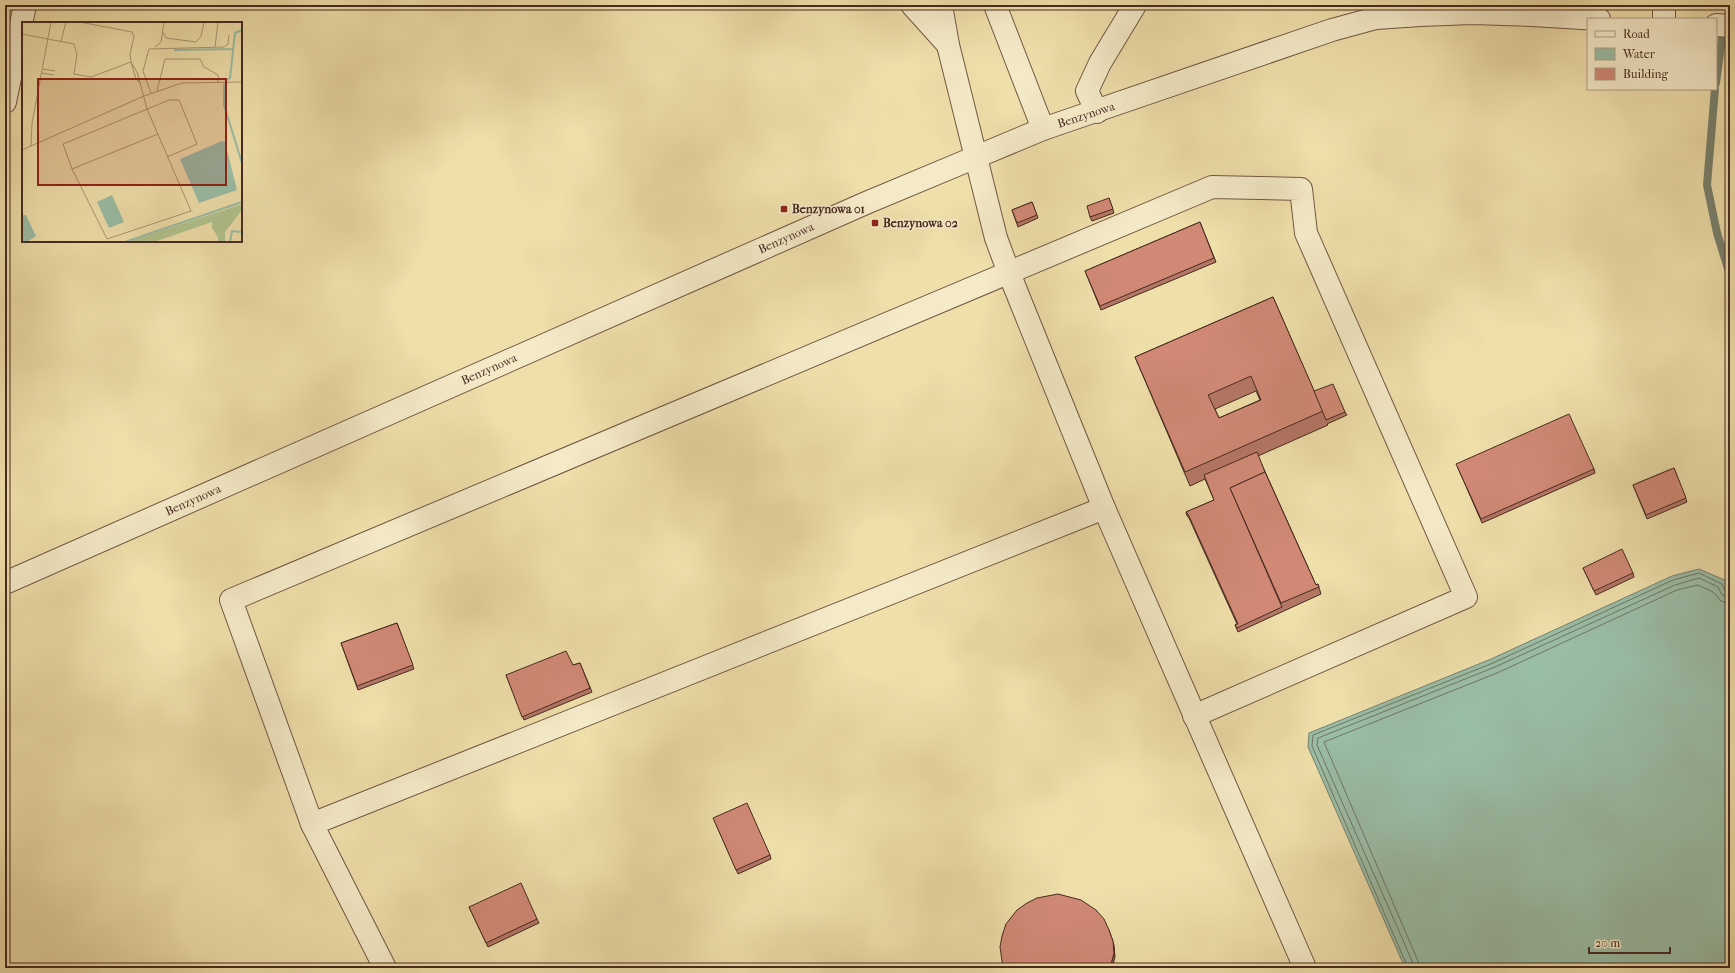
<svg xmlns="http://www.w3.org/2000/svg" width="1735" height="973" viewBox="0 0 1735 973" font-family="'IM FELL French Canon',serif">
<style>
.water{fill:#9abda6;stroke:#788270}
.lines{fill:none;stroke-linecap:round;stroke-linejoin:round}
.shore{stroke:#707463;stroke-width:1}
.stream{stroke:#788270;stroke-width:8}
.minor-casing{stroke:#705743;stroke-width:24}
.minor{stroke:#f5eac8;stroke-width:22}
.wall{fill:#b47665;stroke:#462a20;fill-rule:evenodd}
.shaded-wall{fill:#926053;stroke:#462a20}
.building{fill:#d18976;stroke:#462a20;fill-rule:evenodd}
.poi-dot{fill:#8f2418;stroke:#f5eac8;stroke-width:1.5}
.labels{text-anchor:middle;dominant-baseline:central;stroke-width:3;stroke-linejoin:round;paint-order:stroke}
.street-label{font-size:12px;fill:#462a20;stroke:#f5eac8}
.poi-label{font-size:12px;font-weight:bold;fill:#462a20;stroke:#f5eac8;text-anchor:start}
.inset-river{fill:none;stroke:#9abda6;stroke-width:2}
.inset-road{fill:none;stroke:#ab9773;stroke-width:1}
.view{fill:#8f2418;fill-opacity:0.15;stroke:#8f2418;stroke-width:2}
.inset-edge{fill:none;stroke:#462a20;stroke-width:2}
</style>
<rect width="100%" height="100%" fill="#efdfab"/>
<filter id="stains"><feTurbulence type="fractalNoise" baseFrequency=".005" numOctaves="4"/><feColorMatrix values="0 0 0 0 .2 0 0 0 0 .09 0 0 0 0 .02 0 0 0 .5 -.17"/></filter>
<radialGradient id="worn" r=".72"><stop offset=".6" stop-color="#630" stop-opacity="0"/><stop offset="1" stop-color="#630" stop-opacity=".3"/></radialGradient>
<!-- water -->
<polygon class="water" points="1699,569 1727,581 1730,598 1730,968 1405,968 1308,747 1309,733 1491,659 1672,576"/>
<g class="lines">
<!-- shore -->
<g class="shore">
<polyline points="1408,968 1312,746 1313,735 1493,663 1673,580 1699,573 1722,584 1725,591 1730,593"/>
<polyline points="1413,968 1413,963 1317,745 1318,738 1495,667 1675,585 1699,578 1718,587 1722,595 1730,598"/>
<polyline points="1419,968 1418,961 1324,742 1497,673 1677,590 1698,585 1713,592 1721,601 1730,604"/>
</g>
<!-- stream -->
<g class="stream">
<polyline points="1716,83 1722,38"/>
<polyline points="1715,89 1707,185 1717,233 1730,275"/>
</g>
<defs>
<g id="minor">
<polyline points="912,5 948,45"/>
<polyline points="941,5 948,45 996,238 1009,273 1104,508 1305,968"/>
<polyline points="995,5 1043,129"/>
<polyline points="1664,19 1664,5"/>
<polyline points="1716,25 1730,26"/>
<polyline points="5,102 25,5"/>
<polyline points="1097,112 1087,91 1100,63 1135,5"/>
<polyline points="5,583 866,203 976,157 1043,129 1332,30 1376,18 1420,15 1473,13 1532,15 1599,19"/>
<polyline points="312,824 231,600 1212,187 1301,189 1306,233 1466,597 1194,716"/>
<polyline points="385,968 312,824 1104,508"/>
</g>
</defs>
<!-- minor casing -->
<use href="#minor" class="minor-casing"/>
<!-- minor -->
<use href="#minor" class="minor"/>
</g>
<!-- wall -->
<g class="wall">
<polygon points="1109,198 1114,213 1092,221 1090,217"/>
<polygon points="1032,202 1038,218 1018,227 1012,210"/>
<polygon points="1200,222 1216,262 1101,310 1085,271"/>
<path d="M1273,297L1314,391L1345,412L1347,415L1327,424L1328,425L1258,456L1316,585L1318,584L1321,594L1238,632L1235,625L1237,624L1189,518L1187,516L1186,512L1214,500L1205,479L1190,486L1141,371L1135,357ZM1256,391L1260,400L1219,418L1215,409Z"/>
<polygon points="1458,468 1594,469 1595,473 1482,523"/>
<polygon points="1674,468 1687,502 1647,519 1633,485"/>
<polygon points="1583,568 1633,573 1634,577 1596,595"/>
<polygon points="397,623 414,669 358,690 341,643"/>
<polygon points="580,663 592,692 524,720 506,675 573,665"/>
<polygon points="715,822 770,855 771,859 738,874"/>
<polygon points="469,907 537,919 539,923 488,947"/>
</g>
<!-- shaded-wall -->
<polygon class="shaded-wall" points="1109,930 1114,945 1115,957 1112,968 1110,968"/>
<!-- building -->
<g class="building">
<polygon points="1109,198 1113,209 1090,217 1087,206"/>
<polygon points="1032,202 1037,215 1017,223 1012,210"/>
<polygon points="1200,222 1214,258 1100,306 1085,271"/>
<path d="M1273,297L1323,411L1185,472L1135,357ZM1251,376L1261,400L1219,418L1208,395Z"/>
<polygon points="1333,384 1345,412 1326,420 1314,391"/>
<polygon points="1569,414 1594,469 1481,519 1456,464"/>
<polygon points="1257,452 1265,472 1230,488 1282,607 1237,628 1235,625 1238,624 1188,514 1186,512 1214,500 1204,475"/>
<polygon points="1674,468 1686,498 1646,515 1633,485"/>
<polygon points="1265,472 1316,585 1318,584 1319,587 1281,603 1230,488"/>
<polygon points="1622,549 1633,573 1594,591 1583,568"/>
<polygon points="397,623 413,665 357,686 341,643"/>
<polygon points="566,651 573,665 580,663 590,688 522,717 506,675"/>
<polygon points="747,803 770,855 736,870 713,818"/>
<polygon points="521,883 537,919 486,943 469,907"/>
<polygon points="1058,894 1081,900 1096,910 1104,919 1109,930 1113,941 1114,953 1110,968 1003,968 1000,947 1002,936 1006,924 1017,910 1027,903 1037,898"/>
</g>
<!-- markers -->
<g class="poi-dot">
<rect x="780" y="205" width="8" height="8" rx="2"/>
<rect x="871" y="219" width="8" height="8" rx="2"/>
</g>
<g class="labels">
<!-- street labels -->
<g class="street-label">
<text transform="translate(1086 115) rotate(-18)">Benzynowa</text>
<text transform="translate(786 238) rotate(-24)">Benzynowa</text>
<text transform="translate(489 369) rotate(-24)">Benzynowa</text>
<text transform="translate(193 500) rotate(-24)">Benzynowa</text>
</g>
<!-- poi labels -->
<g class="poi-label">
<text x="792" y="209">Benzynowa 01</text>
<text x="883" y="223">Benzynowa 02</text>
</g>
</g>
<!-- overview -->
<g transform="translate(22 22)">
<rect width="220" height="220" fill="#efdfab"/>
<path d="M220,182V188L203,210V220H196V215L190,206V200L132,220H106Z" fill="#b2c38e"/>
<path d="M200,119L203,120L215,168L177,181L158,137ZM90,173L102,200L87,206L75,180ZM0,193H4L14,214L5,220H0Z" fill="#9abda6"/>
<path class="inset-river" d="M152,28L211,27M205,58L208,56L213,11L220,8M202,62V83L220,141M103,220L220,180M208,220L210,209L220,210"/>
<path class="inset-road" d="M58,0L110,10L112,15L108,32L109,40L114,57L119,62M141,10L144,16L174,20L179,14L182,0M0,12L52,22L55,32L52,52L69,55L109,40M39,19L44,0M133,25L139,20L142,0M193,25L196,0M109,40L115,50L125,87L169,189L85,217L50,147L136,112M21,47L33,49M20,51L32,53M135,69L143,37H178L182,45L196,53V60M129,71L121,49L127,27L202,25L206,22L207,13M9,124L10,101L29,0M0,128L122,74L160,61L220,60M50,147L41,122L147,78H157L175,122L145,135"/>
<path class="view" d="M16,57H204V163H16Z"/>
<rect width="220" height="220" class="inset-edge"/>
</g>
<!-- margin -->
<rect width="1735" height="973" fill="none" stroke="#efdfab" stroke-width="20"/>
<rect x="6" y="6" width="1723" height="961" fill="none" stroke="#462a20" stroke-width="2"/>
<rect x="10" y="10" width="1715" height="953" fill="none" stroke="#462a20"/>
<!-- legend -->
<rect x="1587" y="18" width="130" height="72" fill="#f5eac8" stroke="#af9d85"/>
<rect x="1595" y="31" width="20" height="6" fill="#f5eac8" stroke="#af9d85"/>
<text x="1623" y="38" font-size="12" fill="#462a20">Road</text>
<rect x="1595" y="48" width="20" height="12" fill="#9abda6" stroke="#af9d85"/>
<text x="1623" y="58" font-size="12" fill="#462a20">Water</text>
<rect x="1595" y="68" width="20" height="12" fill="#d18976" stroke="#af9d85"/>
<text x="1623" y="78" font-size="12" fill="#462a20">Building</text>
<!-- scale -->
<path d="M1589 947v6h81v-6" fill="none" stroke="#462a20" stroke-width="2"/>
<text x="1595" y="947" font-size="12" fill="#462a20" stroke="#f5eac8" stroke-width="3" paint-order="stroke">20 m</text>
<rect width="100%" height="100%" filter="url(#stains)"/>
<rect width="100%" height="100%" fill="url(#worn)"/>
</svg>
